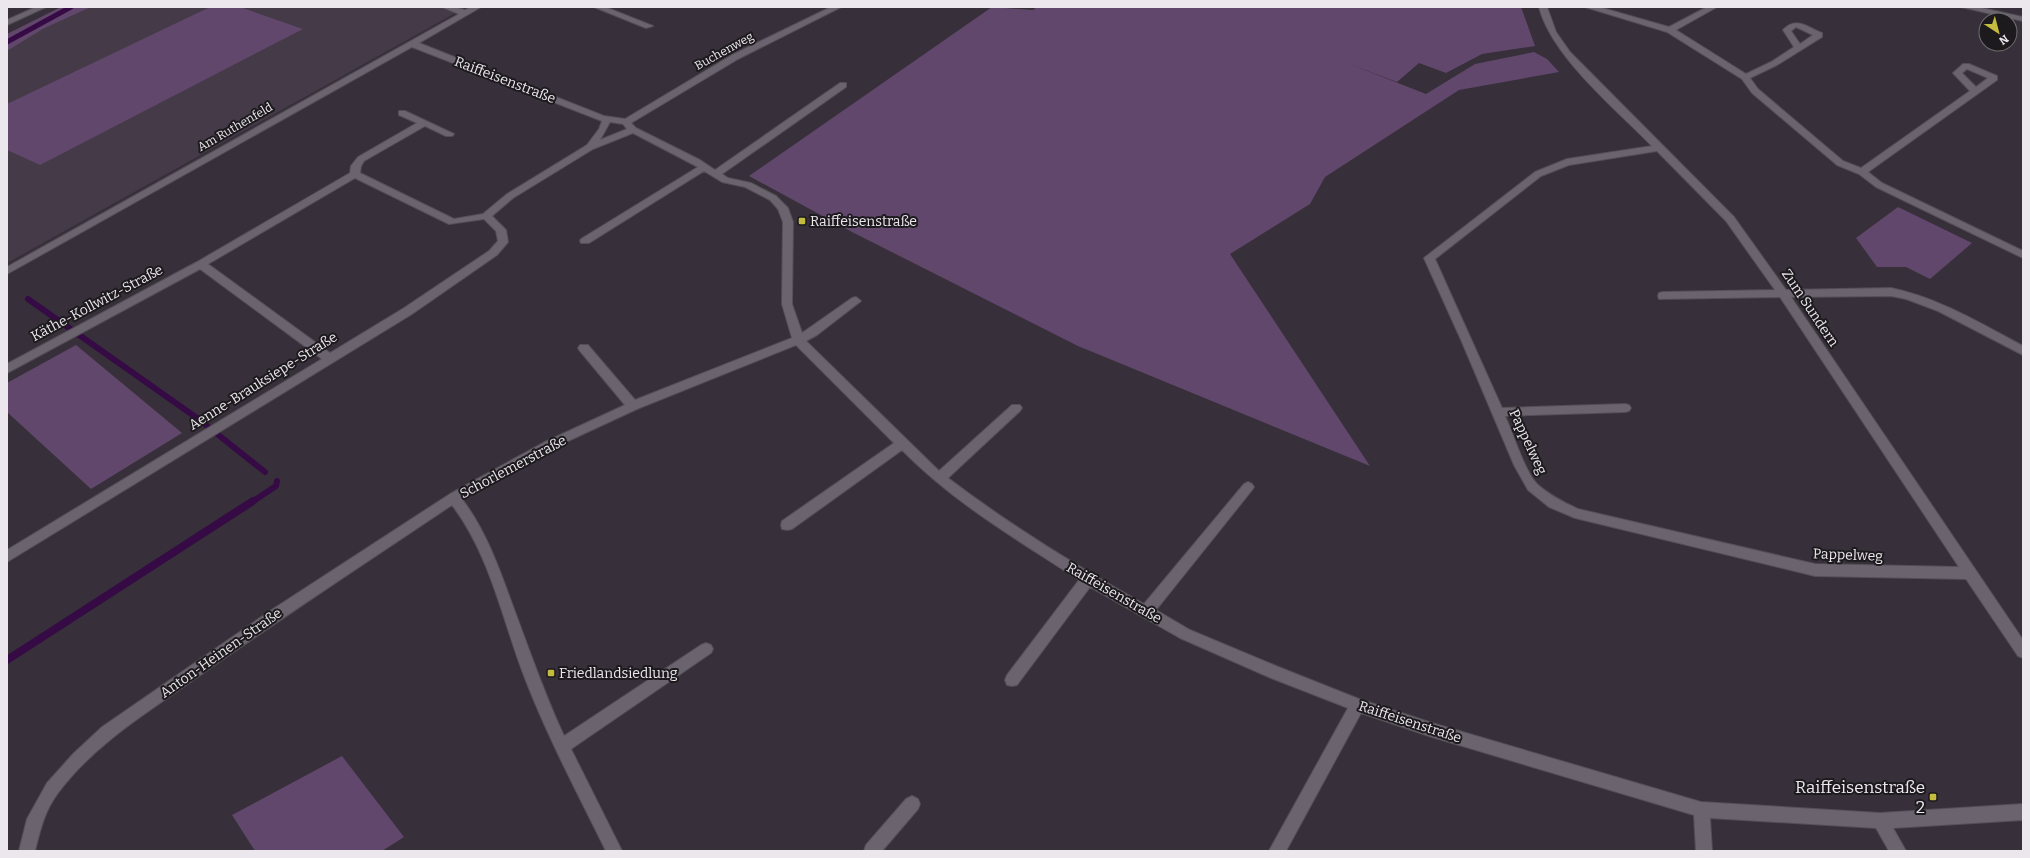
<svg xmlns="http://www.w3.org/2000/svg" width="2030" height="858" viewBox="0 0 2030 858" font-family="Bitter,serif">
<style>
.built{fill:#443a48}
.green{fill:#61476b}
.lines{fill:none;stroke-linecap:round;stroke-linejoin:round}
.stream-far2{stroke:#360b45;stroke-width:5}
.stream-far1{stroke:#360b45;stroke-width:6}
.stream{stroke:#360b45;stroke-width:8}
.minor-casing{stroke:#544e56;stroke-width:2}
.minor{fill:#6b646f;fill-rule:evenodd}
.poi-dot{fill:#c4bc3e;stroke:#1d1a1e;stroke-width:1.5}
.labels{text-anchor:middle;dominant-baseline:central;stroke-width:4;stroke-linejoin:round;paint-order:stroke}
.far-street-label{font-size:12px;fill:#ebe7ed;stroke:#1d1a1e}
.street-label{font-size:14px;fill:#ebe7ed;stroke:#1d1a1e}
.poi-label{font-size:14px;fill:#ebe7ed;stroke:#1d1a1e;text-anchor:start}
.near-poi-label{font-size:17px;fill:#ebe7ed;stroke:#1d1a1e;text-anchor:end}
</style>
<rect width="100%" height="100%" fill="#37303a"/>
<!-- built -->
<polygon class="built" points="91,7 466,7 7,263 7,51 43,29"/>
<!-- green -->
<g class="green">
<polygon points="61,7 91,7 43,29 7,51 7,34"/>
<polygon points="210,7 240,7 303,29 40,165 7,150 7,104"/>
<polygon points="992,7 1033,10 1037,7 1521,7 1535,46 1482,54 1446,73 1419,63 1397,82 1347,63 1426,94 1475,64 1534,52 1547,59 1559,72 1459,90 1325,177 1310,204 1230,254 1370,466 1078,346 852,232 749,176"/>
<polygon points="1898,207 1972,243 1930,279 1906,267 1877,267 1856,238"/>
<polygon points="76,345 182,433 91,489 7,412 7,383"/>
<polygon points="342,756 404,837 382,851 255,851 232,815"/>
</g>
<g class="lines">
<!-- stream-far2 -->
<polyline class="stream-far2" points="7,42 71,7"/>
<!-- stream-far1 -->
<g class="stream-far1">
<polyline points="28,299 197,418 265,472"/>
<polyline points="252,502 276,486 277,481"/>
</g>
<!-- stream -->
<polyline class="stream" points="7,660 253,501"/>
<defs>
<g id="minor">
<polygon points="36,7 46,7 7,25 7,20"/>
<path d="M442,7H454L465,10L471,7H481L419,43L604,116L625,119L732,55L831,7H841L738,59L631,123L636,128L700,160L715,170L840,83H846V87L722,174L728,178L751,183L776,196L788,208L793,222L792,304L802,333L852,298L856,297L861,301L817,335L806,341L939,471L1012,405H1020L1022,408L1020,411L948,478C1010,525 1076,566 1144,604L1244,484L1248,482L1252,484L1254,487L1252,490L1156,610L1190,630L1281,668L1359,699L1432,723L1701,802L1880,813L2023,804V820L1893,828L1906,851H1889L1876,828L1710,818L1712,851H1696L1694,815L1432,737L1361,713L1286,851H1269L1348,708L1271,678L1180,638L1090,587L1017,685L1012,686L1007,685L1005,680L1007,675L1079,580C1018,540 954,503 902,450L792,529L787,530L782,529L781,525L782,521L894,443L796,345L637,409L553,448L462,499C487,532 500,571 514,609C530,652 545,695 564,736L701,645L706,643L711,645L713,649L711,653L571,749L622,851H606C578,794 549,740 526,681C503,623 491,556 452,505C368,561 283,617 199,676C150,711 95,743 58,793C45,810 40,830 35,851H19L27,819L47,783L73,754L102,727L270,611L450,494L545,442L625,405L580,351L578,348L580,345H588L635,400L792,338L782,304L783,222L778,209L770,200L745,187L722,182L704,171L589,243H581L580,241L581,239L698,167L633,133L593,149L513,198L492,216L506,230L508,242L497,255L412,314L7,562V550L322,359L200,269L7,373V364L197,262L350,173L351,166L358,157L417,123L399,115V111H405L454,134L452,136H446L425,126L364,161L361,166L360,173L454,219L483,214L507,194L587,145L599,129L602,121L412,47L7,274V267L459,14ZM610,122L623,124L627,129L600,140ZM355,178L449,224L484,219L496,231L498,241L489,251L404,308L330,353L208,264Z"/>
<polygon points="594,7 605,7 653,26 646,28"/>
<path d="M1539,7H1547L1556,32L1570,52L1734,217L1786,290L1891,288C1939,298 1980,323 2023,346V355L1938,311L1906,299L1891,296L1791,297L2023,640V658L2018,656L1966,579L1815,576L1575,518L1549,507L1528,490L1514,465L1462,342L1424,258L1535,172L1567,159L1652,146C1616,109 1552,57 1539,7ZM1657,151L1726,221L1775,290L1663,292L1659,293L1658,296L1659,299L1780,297L1959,567L1815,564L1578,509C1563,502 1549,495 1537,484C1525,472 1513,433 1505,416L1625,412L1629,411L1631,408L1629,405L1625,404L1502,408L1435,259L1541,176L1569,165Z"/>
<path d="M1585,7H1599L1669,27L1707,7H1717L1676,30L1746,74L1771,62L1794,47L1783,30C1796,16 1807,27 1822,33V37L1777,65L1750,78L1758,89L1843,161L1861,168L1970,91L1953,73L1963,64H1969L1997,76V80L1868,172L1882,183L2023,251V258L1876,187L1859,174L1837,165L1752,93L1742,79L1667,32ZM1796,27L1813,35L1800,44L1791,31ZM1967,69L1988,78L1976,87L1962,73Z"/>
<polygon points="1961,7 1977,7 2023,17 2023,21"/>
<polygon points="912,796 918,799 920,804 918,809 882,851 864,851 866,845 906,799"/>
</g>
</defs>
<!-- minor casing -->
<use href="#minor" class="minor-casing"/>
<!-- minor -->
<use href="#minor" class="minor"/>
</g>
<!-- markers -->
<g class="poi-dot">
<rect x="798" y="217" width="8" height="8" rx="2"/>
<rect x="547" y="669" width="8" height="8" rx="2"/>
<rect x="1929" y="793" width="8" height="8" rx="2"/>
</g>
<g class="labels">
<!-- far-street labels -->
<g class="far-street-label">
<text transform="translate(724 51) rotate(-29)">Buchenweg</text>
<text transform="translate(235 127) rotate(-30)">Am Ruthenfeld</text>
</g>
<!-- street labels -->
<g class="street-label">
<text transform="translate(505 80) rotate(21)">Raiffeisenstraße</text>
<text transform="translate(97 303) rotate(-28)">Käthe-Kollwitz-Straße</text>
<text transform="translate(1810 308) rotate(56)">Zum Sundern</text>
<text transform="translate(263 381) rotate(-32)">Aenne-Brauksiepe-Straße</text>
<text transform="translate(1528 442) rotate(65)">Pappelweg</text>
<text transform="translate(513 467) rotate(-28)">Schorlemerstraße</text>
<text transform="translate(1848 555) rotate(2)">Pappelweg</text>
<text transform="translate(1114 593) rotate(30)">Raiffeisenstraße</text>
<text transform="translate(221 653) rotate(-35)">Anton-Heinen-Straße</text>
<text transform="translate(1410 722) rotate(18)">Raiffeisenstraße</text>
</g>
<!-- poi labels -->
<g class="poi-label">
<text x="810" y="221">Raiffeisenstraße</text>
<text x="559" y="673">Friedlandsiedlung</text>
</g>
<!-- near-poi labels -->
<g class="near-poi-label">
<text x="1925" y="787">Raiffeisenstraße<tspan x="1925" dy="20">2</tspan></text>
</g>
</g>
<!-- border -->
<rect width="2030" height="858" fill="none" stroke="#ebe7ed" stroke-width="16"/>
<!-- north arrow -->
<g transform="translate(1998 32) rotate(144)"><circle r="19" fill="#1d1a1e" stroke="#6f6c71"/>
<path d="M0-3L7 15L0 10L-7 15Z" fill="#c4bc3e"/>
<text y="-6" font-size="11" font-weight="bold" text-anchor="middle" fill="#ebe7ed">N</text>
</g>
</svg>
